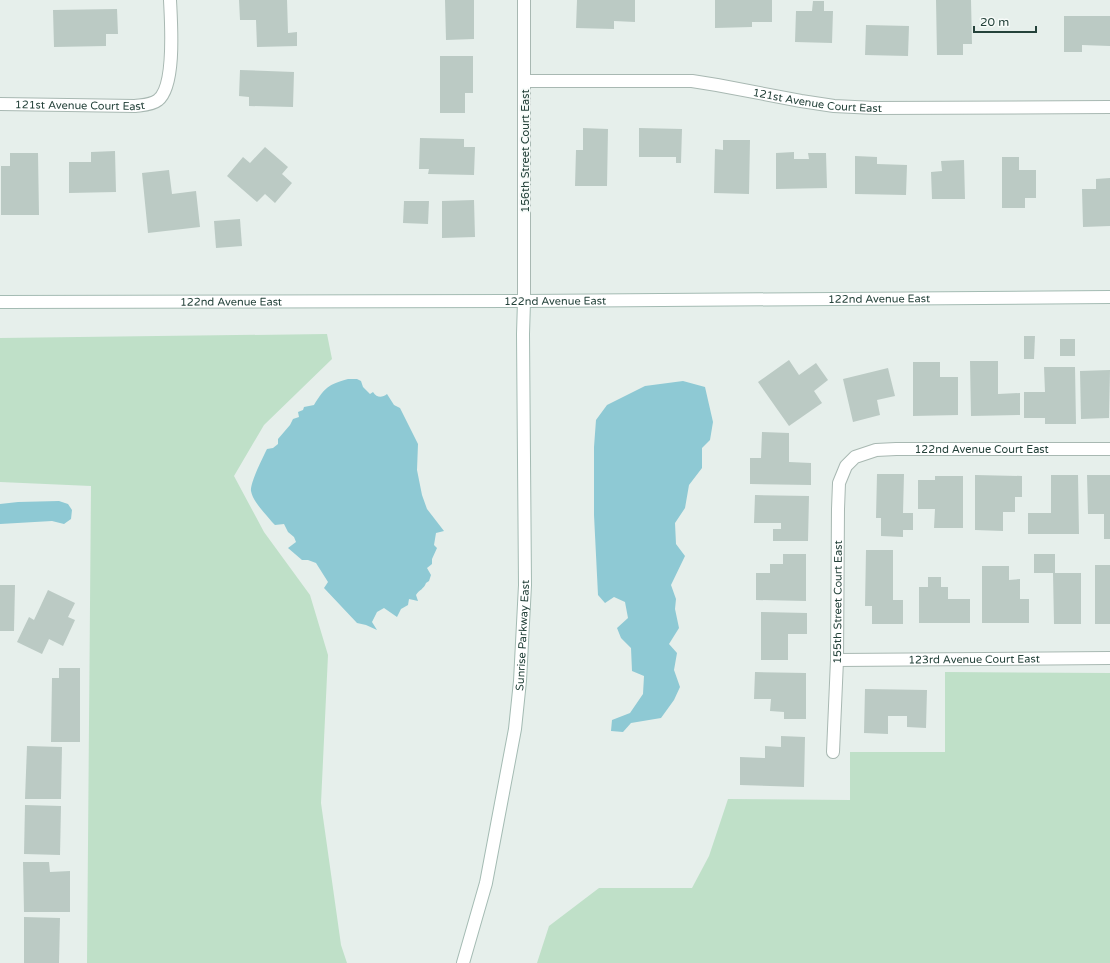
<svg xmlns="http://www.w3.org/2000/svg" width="1110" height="963" viewBox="0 0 1110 963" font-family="'Varela Round',sans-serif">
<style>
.green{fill:#bfe0c8}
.water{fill:#8ec9d4}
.building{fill:#bbcac4}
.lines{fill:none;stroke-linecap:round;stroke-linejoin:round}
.street-casing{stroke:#a8b8b2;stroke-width:14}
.secondary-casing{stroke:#a4bbb3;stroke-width:14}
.street{stroke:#fff;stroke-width:12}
.secondary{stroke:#fff;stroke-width:12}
.labels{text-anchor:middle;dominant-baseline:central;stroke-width:3.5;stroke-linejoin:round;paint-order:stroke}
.street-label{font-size:11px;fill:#24423a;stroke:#f7fbf9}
</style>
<rect width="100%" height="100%" fill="#e6efeb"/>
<!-- green -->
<g class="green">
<polygon points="327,334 332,359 264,425 234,476 264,532 310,595 328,655 321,803 341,945 347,963 87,963 91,486 0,482 0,338"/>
<polygon points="945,672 1110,673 1110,963 537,963 549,926 599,888 692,888 709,856 728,799 850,800 850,752 945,752"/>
</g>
<!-- water -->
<g class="water">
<path d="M348,379H357L361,381L363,387L370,394L373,392C377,398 382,398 387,394L394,405L400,408L418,444L417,470L422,495L427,509L444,531L436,533L434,545L437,548L432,559V564L427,568L431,575L429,581L426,583C424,589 419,590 416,595L418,601L409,599L408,605L401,609L397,617L384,608L377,612L372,622L377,630L366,625L357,623L324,588L328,582L316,563L308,560H302L288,548L296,542L294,537L288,532L284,524L275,525L272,522C265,513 253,502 251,491C250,483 263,457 267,449L273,448L278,444V439L290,425L293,419L299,417L298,412L303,410L304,407L314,405C325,387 328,385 348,379Z"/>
<polygon points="683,381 705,387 713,422 710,440 702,448 702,468 689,485 685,508 675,523 676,544 685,556 671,585 676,599 675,609 679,628 669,644 677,653 674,670 680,687 674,700 661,718 631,723 623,732 611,731 612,720 630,713 643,694 644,676 632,671 631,648 621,638 617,628 628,618 625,602 614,597 605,603 598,595 594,515 594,447 596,420 607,405 645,386"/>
<polygon points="59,501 68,504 72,510 71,519 64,524 52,521 0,524 0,504 18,502"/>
</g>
<!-- building -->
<g class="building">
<polygon points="239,0 287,0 288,33 297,32 297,46 257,47 256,20 240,20"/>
<polygon points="445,0 474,0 474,39 446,40"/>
<polygon points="577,0 635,0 635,22 614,21 614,29 576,28"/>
<polygon points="715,0 772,0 772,22 752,22 752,27 715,28"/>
<polygon points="936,0 971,0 972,44 963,44 963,55 937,55"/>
<polygon points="813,1 824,1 824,11 833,11 832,43 795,42 796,11 812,11"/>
<polygon points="117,9 118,34 106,34 106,46 54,47 53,10"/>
<polygon points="1064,16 1110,16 1110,46 1082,45 1082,52 1064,52"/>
<polygon points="866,25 909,26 908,56 865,55"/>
<polygon points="440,56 473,56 473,93 465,93 465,113 440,113"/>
<polygon points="240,70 294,72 293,107 249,106 249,97 239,96"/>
<polygon points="583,128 608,129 607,186 575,186 576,150 583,150"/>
<polygon points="639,128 682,129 681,163 676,163 676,157 639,157"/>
<polygon points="420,138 464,139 464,147 475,147 474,175 428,174 429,169 419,169"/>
<polygon points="723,140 750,140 749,194 714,193 715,149 723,150"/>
<polygon points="265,147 288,167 282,174 292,183 275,203 265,194 257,202 227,176 243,157 250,163"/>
<polygon points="115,151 116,192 69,193 69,162 91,162 91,152"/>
<polygon points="794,152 794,159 809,159 808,153 826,153 827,188 776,189 776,153"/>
<polygon points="10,153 38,153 39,215 1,215 1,166 10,166"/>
<polygon points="855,156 877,157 877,164 907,165 906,195 855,194"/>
<polygon points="1002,157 1019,157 1019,170 1036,170 1036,198 1025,198 1025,208 1002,208"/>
<polygon points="964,160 965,199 932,199 931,172 942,171 941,161"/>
<polygon points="169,170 172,194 196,191 200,227 148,233 142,173"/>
<polygon points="1110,178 1110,226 1083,227 1082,189 1096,189 1096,179"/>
<polygon points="474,200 475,237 442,238 442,201"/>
<polygon points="404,201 429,201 428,224 403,223"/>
<polygon points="240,219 242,246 216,248 214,221"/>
<polygon points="1024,336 1035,336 1034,359 1024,359"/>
<rect x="1060" y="339" width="15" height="17"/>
<polygon points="789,360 799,375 816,363 828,380 814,391 822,403 789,426 758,382"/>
<polygon points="970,361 998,361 998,394 1020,393 1020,415 971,416"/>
<polygon points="913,362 940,362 940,377 958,377 958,415 913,416"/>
<polygon points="1044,367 1075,367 1076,424 1045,424 1045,418 1024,418 1024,392 1045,392"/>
<polygon points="888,368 895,396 877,400 880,415 853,422 843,379"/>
<polygon points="1110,370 1109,418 1081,419 1080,371"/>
<polygon points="762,432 789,433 789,462 811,463 811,485 750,484 750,458 761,458"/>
<polygon points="877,474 904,474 903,513 913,513 913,530 903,530 903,537 881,536 881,518 876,518"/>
<polygon points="975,475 1022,476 1022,497 1015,497 1015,512 1003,512 1003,531 975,530"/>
<polygon points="1051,475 1078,475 1079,534 1028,534 1028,513 1051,513"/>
<polygon points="1087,475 1110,475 1110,539 1104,539 1104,514 1088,514"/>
<polygon points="935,476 963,476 963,528 934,528 935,509 918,509 918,480 935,480"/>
<polygon points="755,495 809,496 808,541 773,541 773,529 781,529 781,523 754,523"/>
<polygon points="866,550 893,550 893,600 903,600 903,624 872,624 872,606 865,606"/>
<polygon points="783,554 806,554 806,601 756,600 756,573 770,573 770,564 783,564"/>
<polygon points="1034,554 1055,554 1055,573 1081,573 1081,624 1054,624 1053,573 1034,573"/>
<rect x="1095" y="565" width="15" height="59"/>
<polygon points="982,566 1009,566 1009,580 1020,579 1020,599 1029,599 1029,623 982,623"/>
<polygon points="928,577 941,577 941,587 948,587 948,599 970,599 970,623 919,623 919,587 928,587"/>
<polygon points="0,585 15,585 14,631 0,631"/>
<polygon points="48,590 75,603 68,617 75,620 63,646 49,639 42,654 17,642 29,617 34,620"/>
<polygon points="761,612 807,613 807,634 788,634 788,660 761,660"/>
<polygon points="59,668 80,668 80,742 51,742 52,678 59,678"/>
<polygon points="755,672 806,673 806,719 784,719 784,712 770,711 771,699 754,699"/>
<polygon points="865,689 927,690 926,728 907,727 907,716 888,716 888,734 864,733"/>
<polygon points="781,736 805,737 804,787 740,785 740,757 765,758 765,746 781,747"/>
<polygon points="27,746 62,747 61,799 25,799"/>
<polygon points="25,805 61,806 60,855 24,854"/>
<polygon points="23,862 49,862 50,872 70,871 70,912 24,912"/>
<polygon points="24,917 60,918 59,963 24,963"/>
</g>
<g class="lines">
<defs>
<g id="street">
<polyline points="524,0 524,301"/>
<path id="s1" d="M525,81H692L717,85L801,101L834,106L875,108L1110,107"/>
<path id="s2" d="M0,104L135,106C142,105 152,105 158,100C176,86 171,22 170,0"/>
<path id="s3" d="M837,660L1110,658"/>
<path id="s4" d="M833,752L837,660L838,509L839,483L846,466L855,457L876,450L896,449H1110"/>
</g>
<g id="secondary">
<path id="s5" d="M0,302L524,301L1110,297"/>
<path id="s6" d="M463,963L486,883L515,729L520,681L525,585L523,334L524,301"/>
</g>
</defs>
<!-- street casing -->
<use href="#street" class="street-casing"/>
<!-- secondary casing -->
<use href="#secondary" class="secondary-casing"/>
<!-- street -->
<use href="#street" class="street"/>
<!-- secondary -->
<use href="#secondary" class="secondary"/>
</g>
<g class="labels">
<!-- street labels -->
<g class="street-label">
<text stroke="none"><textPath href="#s1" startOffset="294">121st Avenue Court East</textPath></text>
<text stroke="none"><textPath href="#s2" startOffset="80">121st Avenue Court East</textPath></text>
<text transform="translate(525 151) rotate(-90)">156th Street Court East</text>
<text stroke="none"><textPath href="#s5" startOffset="879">122nd Avenue East</textPath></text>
<text stroke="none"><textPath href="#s5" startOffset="231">122nd Avenue East</textPath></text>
<text stroke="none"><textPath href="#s5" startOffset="555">122nd Avenue East</textPath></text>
<text stroke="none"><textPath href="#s4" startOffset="428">122nd Avenue Court East</textPath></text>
<text stroke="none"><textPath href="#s4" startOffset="150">155th Street Court East</textPath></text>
<text stroke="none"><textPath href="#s6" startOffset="334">Sunrise Parkway East</textPath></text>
<text stroke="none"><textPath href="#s3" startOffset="137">123rd Avenue Court East</textPath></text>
</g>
</g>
<!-- scale -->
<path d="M974 26v6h62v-6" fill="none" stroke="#24423a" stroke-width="2"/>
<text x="980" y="26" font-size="12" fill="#24423a" stroke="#f7fbf9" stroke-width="3" paint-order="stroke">20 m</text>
</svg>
